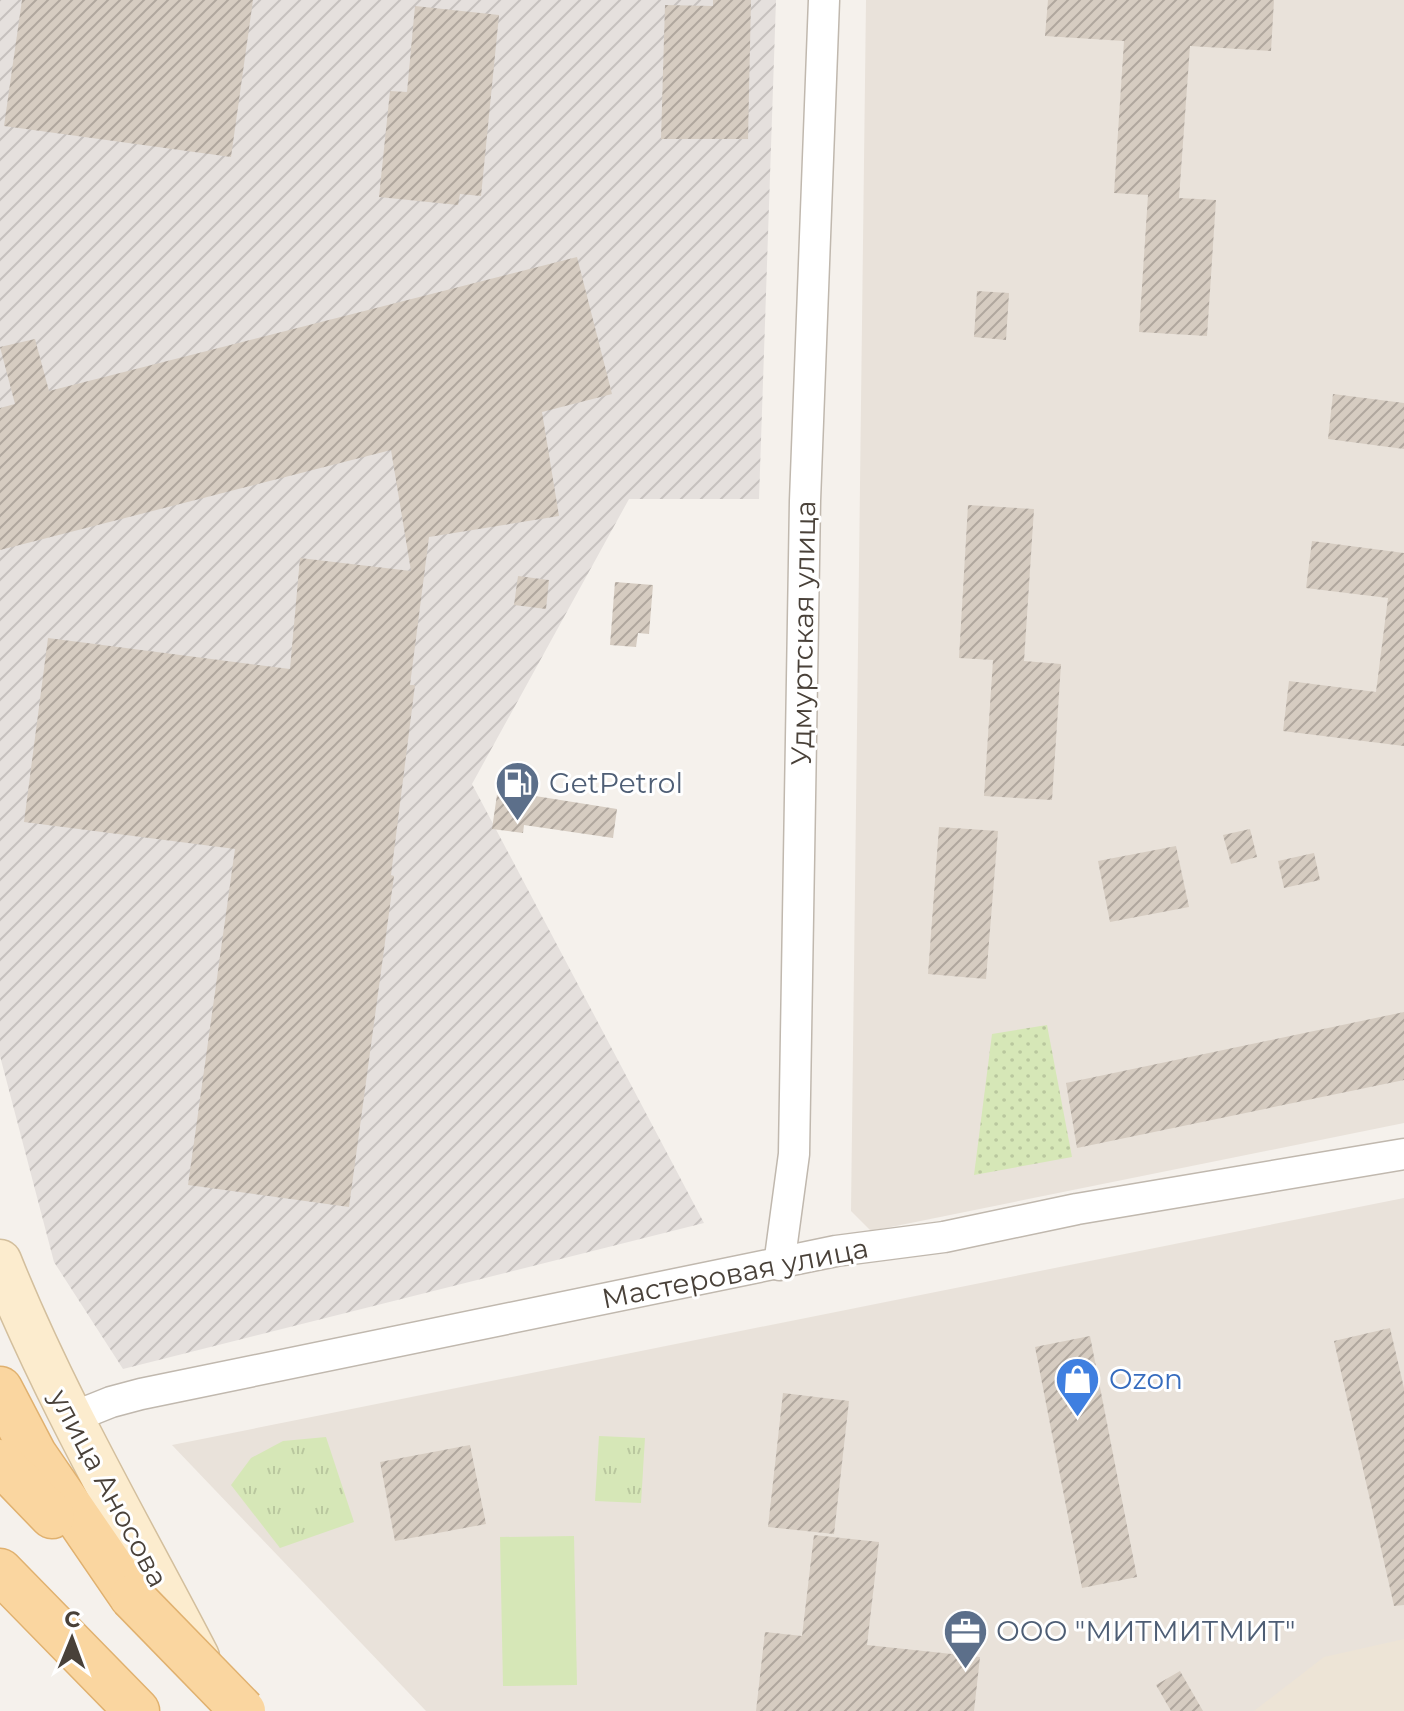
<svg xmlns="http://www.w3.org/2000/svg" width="1404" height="1711" viewBox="0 0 1404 1711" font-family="Montserrat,sans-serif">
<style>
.residential{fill:#e9e2da}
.industrial{fill:url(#industrial-furrows)}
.education{fill:#ede4d6}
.grass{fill:url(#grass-dots)}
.park{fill:url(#park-tufts)}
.pitch{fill:#d6e7b7}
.building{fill:url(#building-hatch)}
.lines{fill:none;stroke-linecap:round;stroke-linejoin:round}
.street-casing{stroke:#c0b8ae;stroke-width:33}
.secondary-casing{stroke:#d3bf9d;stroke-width:45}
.primary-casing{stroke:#e0b16f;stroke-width:47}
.street{stroke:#fff;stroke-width:30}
.secondary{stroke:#fcecce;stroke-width:42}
.primary{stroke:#fad6a0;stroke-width:44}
.primary-bridge-casing{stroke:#e0b16f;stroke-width:47;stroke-linecap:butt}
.primary-bridge{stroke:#fad6a0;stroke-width:44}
.labels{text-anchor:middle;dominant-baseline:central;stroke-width:6;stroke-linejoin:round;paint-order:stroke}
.street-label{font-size:28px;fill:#494139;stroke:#fff}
.service-label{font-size:28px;fill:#4e5e75;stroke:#fff;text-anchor:start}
.shop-label{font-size:28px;fill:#366cbe;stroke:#fff;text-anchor:start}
</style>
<defs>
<pattern id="industrial-furrows" width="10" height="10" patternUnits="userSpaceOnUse" patternTransform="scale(2)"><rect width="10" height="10" fill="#e5e0dd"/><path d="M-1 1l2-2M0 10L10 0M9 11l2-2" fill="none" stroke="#c6c1be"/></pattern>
<pattern id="grass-dots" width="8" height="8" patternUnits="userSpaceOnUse" patternTransform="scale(2)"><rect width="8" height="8" fill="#d6e7b7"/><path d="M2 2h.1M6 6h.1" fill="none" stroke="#b9c79e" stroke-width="1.8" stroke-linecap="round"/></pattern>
<pattern id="park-tufts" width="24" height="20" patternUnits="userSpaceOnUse" patternTransform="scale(2)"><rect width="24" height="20" fill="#d6e7b7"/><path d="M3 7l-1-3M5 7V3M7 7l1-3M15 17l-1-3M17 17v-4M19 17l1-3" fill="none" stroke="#b9c79e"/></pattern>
<pattern id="building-hatch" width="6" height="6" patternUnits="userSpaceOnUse" patternTransform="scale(2)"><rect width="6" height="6" fill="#d6ccc1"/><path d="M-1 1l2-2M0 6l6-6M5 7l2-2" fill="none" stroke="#b0a79e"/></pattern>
</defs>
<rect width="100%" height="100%" fill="#f5f1ec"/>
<!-- residential -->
<g class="residential">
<polygon points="866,0 1404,0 1404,1123 871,1231 851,1211"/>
<polygon points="1404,1198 1404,1711 426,1711 172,1445"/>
</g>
<!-- industrial -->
<polygon class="industrial" points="0,0 776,0 759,499 629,499 472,784 704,1223 123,1369 54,1262 0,1056"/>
<!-- education -->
<polygon class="education" points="1404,1639 1404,1711 1254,1711 1324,1657"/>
<!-- grass -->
<polygon class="grass" points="1047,1025 1072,1157 974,1175 992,1034"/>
<!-- park -->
<g class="park">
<polygon points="599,1436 645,1438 641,1503 595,1501"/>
<polygon points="326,1437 354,1522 280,1548 231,1485 251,1458 283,1441"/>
</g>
<!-- pitch -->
<polygon class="pitch" points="574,1536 577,1685 503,1686 500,1537"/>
<!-- building -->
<g class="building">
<polygon points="22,0 253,0 231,157 4,126"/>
<polygon points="713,0 751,0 748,139 661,139 665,5 713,6"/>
<polygon points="1048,0 1274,0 1271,51 1190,46 1179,198 1216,200 1207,336 1139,332 1148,195 1114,193 1124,41 1045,36"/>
<polygon points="415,6 499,15 481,196 460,194 458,205 379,197 390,91 407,92"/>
<polygon points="577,257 612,394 542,412 559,516 429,537 410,685 415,685 391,875 394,876 349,1207 188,1185 235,849 24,822 48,638 290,669 300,558 411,571 391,450 0,550 0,408 15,404 0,347 35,339 49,391"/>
<polygon points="977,291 1009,293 1006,340 974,337"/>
<polygon points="1333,394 1404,403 1404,449 1328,439"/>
<polygon points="968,505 1034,509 1024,661 1061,664 1052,800 984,796 993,660 959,658"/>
<polygon points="1312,541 1404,553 1404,746 1283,731 1289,681 1376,692 1388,598 1306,588"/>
<polygon points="518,576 549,580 546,609 514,605"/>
<polygon points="615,582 653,585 649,634 638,633 636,647 610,645"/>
<polygon points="499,781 530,786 529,795 617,809 613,838 524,825 523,833 492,829"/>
<polygon points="939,827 998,831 986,979 928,974"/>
<polygon points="1250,829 1257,857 1231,864 1223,835"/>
<polygon points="1176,846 1189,907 1110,922 1098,861"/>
<polygon points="1314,853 1320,880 1284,888 1278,861"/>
<polygon points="1404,1012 1404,1080 1077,1148 1066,1083"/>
<polygon points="1390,1328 1404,1388 1404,1605 1394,1606 1334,1341"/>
<polygon points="1090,1336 1137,1577 1082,1588 1035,1347"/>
<polygon points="783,1393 849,1401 834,1534 768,1527"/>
<polygon points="470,1445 486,1524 395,1541 380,1462"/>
<polygon points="814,1535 879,1542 867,1645 980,1657 974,1711 756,1711 765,1632 802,1636"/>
<polygon points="1180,1671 1203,1711 1171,1711 1156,1685"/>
</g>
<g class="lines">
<defs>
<g id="street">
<polyline points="779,1265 794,1154 805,501 824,0"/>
<polyline points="71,1418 111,1402 141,1394 836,1251 944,1237 1077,1209 1404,1154"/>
</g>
<path id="secondary" d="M0,1261C55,1398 130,1526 198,1657"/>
<g id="primary">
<polyline points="0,1389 34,1454 132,1597"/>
<polyline points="0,1462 52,1516"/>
<polyline points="0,1571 137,1711"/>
</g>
</defs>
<!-- street casing -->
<use href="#street" class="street-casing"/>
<!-- secondary casing -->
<use href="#secondary" class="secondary-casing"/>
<!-- primary casing -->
<use href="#primary" class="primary-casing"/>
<!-- street -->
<use href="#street" class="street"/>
<!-- secondary -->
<use href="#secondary" class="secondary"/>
<!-- primary -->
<use href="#primary" class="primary"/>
<defs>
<polyline id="primary-bridge" points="132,1597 243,1711"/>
</defs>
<!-- primary-bridge casing -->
<use href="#primary-bridge" class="primary-bridge-casing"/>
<!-- primary-bridge -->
<use href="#primary-bridge" class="primary-bridge"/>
</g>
<!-- icons -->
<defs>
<symbol id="fuel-pin" viewBox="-11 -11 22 30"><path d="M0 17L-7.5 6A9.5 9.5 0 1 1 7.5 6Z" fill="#5c6f8a" stroke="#fff"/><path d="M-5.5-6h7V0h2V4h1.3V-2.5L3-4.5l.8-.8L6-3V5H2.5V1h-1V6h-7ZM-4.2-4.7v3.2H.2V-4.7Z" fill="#fff"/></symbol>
<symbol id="shop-pin" viewBox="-11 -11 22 30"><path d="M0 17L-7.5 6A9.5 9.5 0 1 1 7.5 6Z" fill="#3f7fe0" stroke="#fff"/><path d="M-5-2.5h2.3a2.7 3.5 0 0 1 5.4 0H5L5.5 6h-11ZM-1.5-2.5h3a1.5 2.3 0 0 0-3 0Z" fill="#fff"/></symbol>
<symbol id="office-pin" viewBox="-11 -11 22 30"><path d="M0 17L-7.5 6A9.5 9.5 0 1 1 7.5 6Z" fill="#5c6f8a" stroke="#fff"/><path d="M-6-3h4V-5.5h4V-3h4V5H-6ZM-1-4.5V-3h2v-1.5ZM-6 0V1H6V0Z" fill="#fff"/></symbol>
</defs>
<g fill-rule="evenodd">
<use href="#fuel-pin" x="492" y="758" width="51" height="69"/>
<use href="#shop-pin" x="1052" y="1354" width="51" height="69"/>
<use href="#office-pin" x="940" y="1606" width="51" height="69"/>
</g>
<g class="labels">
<!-- street labels -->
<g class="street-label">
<text transform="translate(803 633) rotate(-89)">Удмуртская улица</text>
<text transform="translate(735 1273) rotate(-11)">Мастеровая улица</text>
<text transform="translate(109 1488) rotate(62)">улица Аносова</text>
</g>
<!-- service labels -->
<g class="service-label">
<text x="549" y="783">GetPetrol</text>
<text x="996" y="1631">ООО "МИТМИТМИТ"</text>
</g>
<!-- shop labels -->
<g class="shop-label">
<text x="1109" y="1379">Ozon</text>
</g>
</g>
<!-- north arrow -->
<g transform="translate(72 1639) rotate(1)" stroke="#ffffff" stroke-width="6" paint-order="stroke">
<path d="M0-6L14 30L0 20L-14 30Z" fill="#494139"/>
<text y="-12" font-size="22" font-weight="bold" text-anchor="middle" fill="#494139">С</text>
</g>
</svg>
